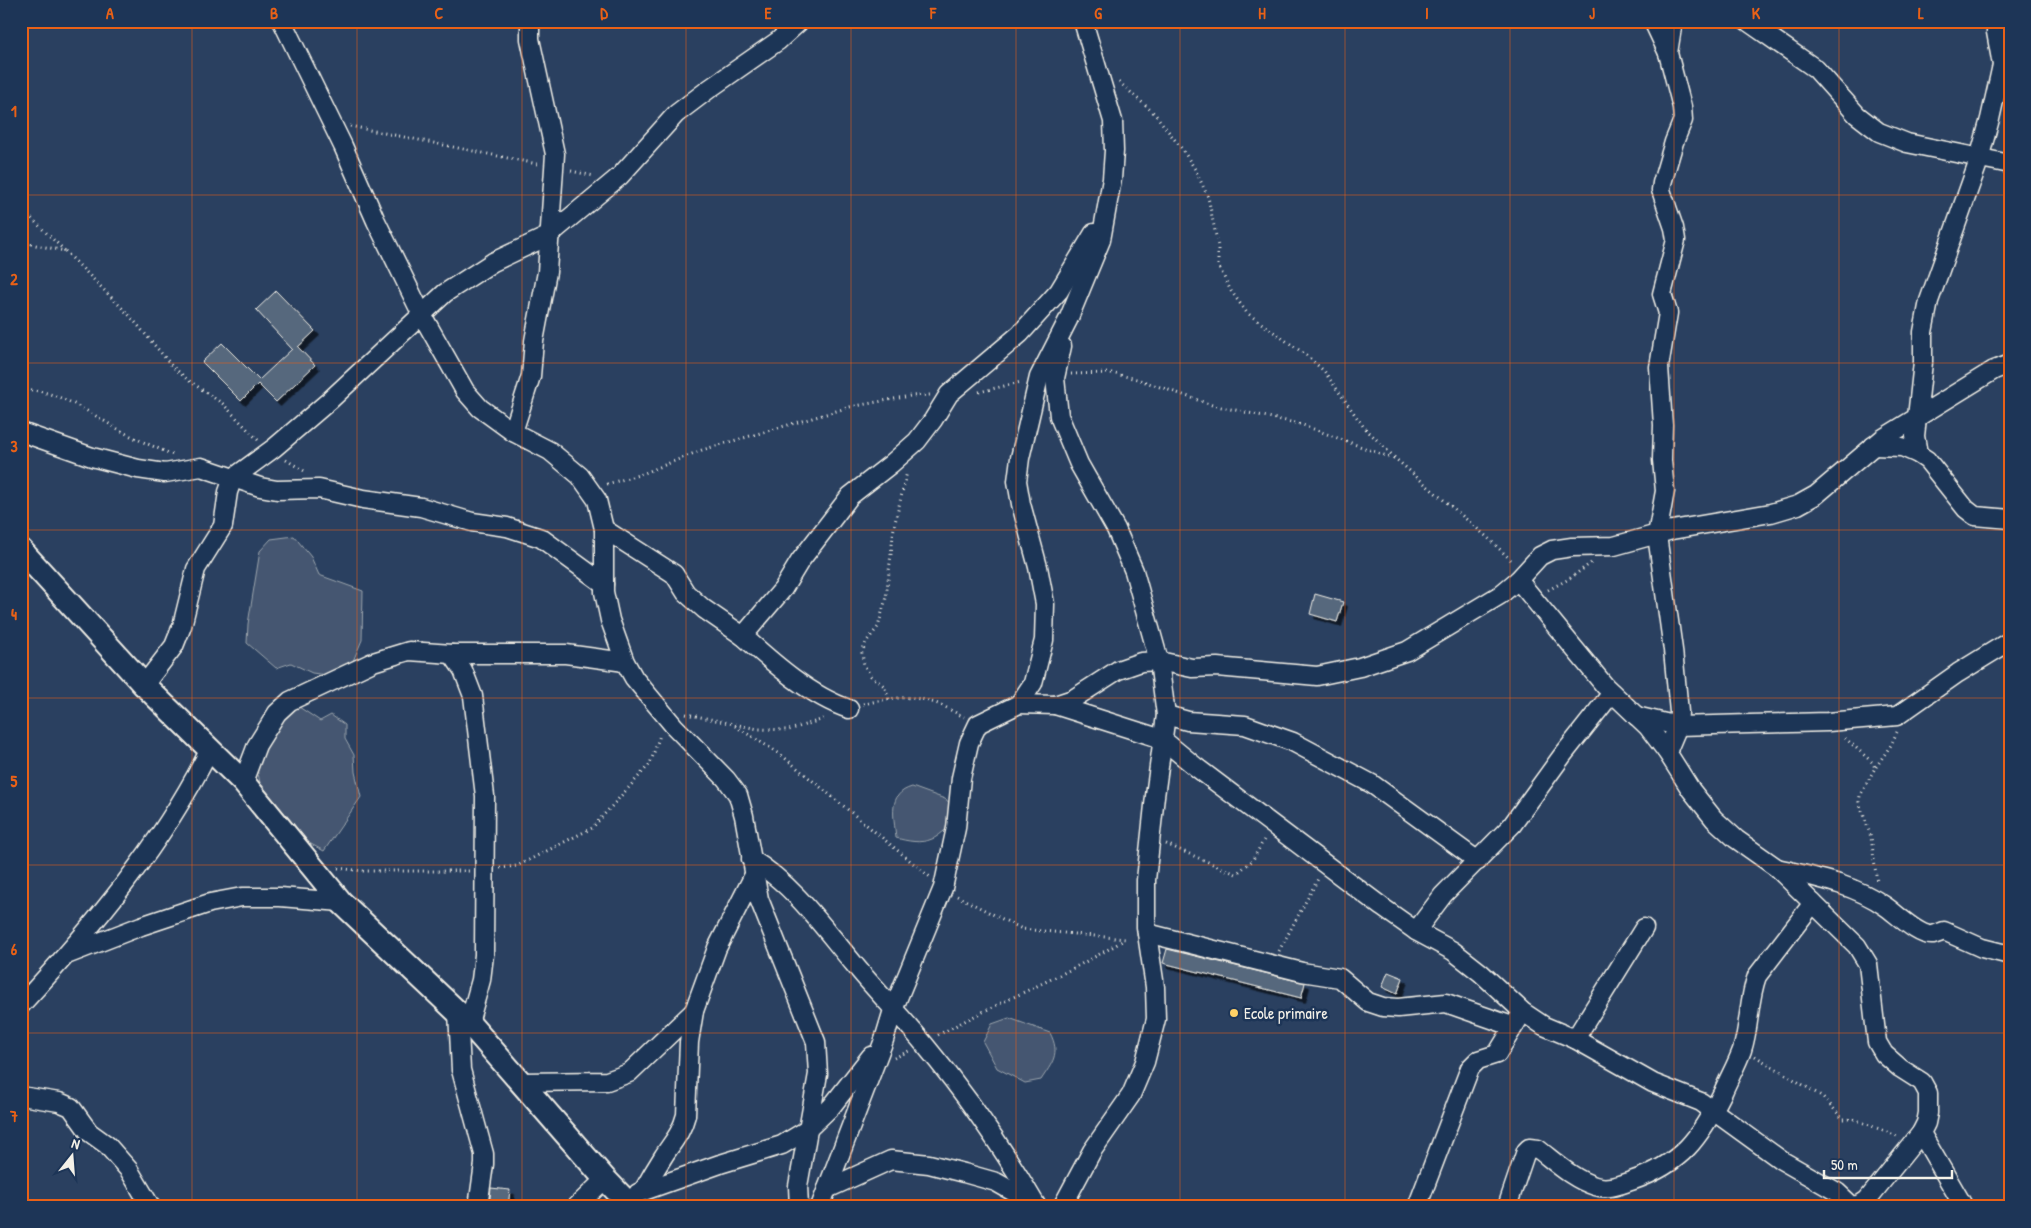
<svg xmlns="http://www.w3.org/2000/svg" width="2031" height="1228" viewBox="0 0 2031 1228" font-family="'Patrick Hand',sans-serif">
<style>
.green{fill:#445771;stroke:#9ca4ac}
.building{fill:#56677d;stroke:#f4f1e8;filter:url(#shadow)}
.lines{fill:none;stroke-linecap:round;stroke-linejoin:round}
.minor-casing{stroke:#f4f1e8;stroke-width:21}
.tertiary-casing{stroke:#f4f1e8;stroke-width:26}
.path{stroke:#f4f1e8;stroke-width:3;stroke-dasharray:1 4;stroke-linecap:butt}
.minor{stroke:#1d3557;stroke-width:18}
.tertiary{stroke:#1d3557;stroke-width:22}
.grid{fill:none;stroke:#e96117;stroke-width:1;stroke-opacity:0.55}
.poi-dot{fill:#ffd166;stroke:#1d3557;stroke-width:2}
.labels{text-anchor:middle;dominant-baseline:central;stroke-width:5;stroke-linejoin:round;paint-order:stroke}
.poi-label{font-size:16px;fill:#f4f1e8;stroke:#1d3557;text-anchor:start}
.neatline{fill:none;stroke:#e96117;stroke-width:2}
.grid-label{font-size:16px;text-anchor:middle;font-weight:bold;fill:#e96117}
</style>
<defs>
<filter id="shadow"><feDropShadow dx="4.5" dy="4.5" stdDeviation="0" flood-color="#0009"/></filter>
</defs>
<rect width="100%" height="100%" fill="#2a4060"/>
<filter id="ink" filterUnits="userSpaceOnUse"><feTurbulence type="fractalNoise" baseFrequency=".02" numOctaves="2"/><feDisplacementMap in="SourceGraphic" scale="10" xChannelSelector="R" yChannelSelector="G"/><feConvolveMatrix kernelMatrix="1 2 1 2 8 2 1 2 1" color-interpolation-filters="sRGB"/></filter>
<g filter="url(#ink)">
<!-- green -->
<g class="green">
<polygon points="294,536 311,557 319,575 363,591 362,640 353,661 334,676 312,673 291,663 276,668 247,643 248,624 260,551 271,539"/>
<polygon points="290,701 320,721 331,715 345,725 345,739 354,755 355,772 361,797 324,851 309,843 260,783 257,769 264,740"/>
<path d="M912,787L945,799L956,808L953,826C944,829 940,836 932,839C921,844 907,841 896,838C894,816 887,794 912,787Z"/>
<path d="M1009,1018L1050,1033C1061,1054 1052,1063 1041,1080L1025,1083L997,1068L983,1042L992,1024Z"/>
</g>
<!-- building -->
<g class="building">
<polygon points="276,291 315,331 298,347 315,365 276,402 258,384 241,401 202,362 222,343 259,380 292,349 256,310"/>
<polygon points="1315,594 1343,602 1337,622 1310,614"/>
<polygon points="1167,949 1305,983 1301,998 1163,963"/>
<polygon points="1388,972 1403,978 1397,994 1382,987"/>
<polygon points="491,1188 510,1190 508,1207 489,1207"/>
</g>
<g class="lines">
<defs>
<g id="minor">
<polyline points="282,21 343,146 376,221 422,315 465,391 480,408 513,432 550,451 580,476 597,500 604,529 604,592 610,620 625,662 634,678 674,726 726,779 738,795 744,816 759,899 816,1042 818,1074 798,1186 799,1207"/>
<polyline points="1653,21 1668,53"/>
<polyline points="1747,21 1816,69 1857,115 1879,132 1907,143 2010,164"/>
<polyline points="21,432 92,457 138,469 165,473 201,467 260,487 277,490 319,489 363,499 421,507 472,522 507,527 541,538 604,584"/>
<polyline points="513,432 531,376 534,341 547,272 555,154 530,39 530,21"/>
<polyline points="1873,446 1902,447 1918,454 1927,460 1966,509 1975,516 2010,519"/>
<polyline points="1918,454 1915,436 1923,362 1923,332 1929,301 1977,166 1990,119 2002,65 1996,32 1997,21"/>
<polyline points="604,529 674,574 686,593 704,609 743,636"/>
<polyline points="1518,580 1605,686 1648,727 1667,752 1691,790 1714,819 1736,839 1777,868 1857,946 1868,964 1877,1042 1884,1054 1900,1068 1922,1082 1928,1093 1928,1113 1926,1123 1921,1133 1867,1200 1856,1207"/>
<polyline points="452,654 463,670 473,696 485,796 484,955 481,980 469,1023"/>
<polyline points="144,685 174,646 182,626 196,569 223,526 228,492 233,478 274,448 329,401 445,293 493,262 548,236 620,176 676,114 709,89 778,41 800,21"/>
<polyline points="1019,704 1055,705 1073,699 1118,670 1141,662 1159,661 1192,668 1217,667 1317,676 1360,667 1407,651 1500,595 1518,580 1540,556 1552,550 1572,547 1614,546 1672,530 1771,513 1798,505 1816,495 1882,439 1994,370 2010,364"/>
<polyline points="1055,705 1162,739 1196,767 1382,907 1416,931 1453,951 1481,973 1523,1012 1544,1026 1575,1039 1653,1083 1701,1102 1781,1160 1837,1192 1853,1207"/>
<path d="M849,709C810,696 773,663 743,636L783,589L800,561L850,496L891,464L917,441L933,420L949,394L1020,334L1059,291L1094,233"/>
<polyline points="1166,715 1188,721 1245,725 1293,742 1372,784 1478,861"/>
<polyline points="1636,716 1678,726 1828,722 1897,716 1958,673 2010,641"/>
<polyline points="1667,752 1678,726 1679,712 1673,650 1657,535 1665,491 1662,460 1663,425 1659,367 1668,313 1662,294 1676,240 1674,228 1661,190 1662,183 1674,142 1683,120 1682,107 1668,53 1673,21"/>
<polyline points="243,782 257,745 277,713 290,701 373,662 409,651 452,654 566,654 625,662"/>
<path d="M751,859C794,885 822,926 854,964C876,991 901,1016 924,1044C966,1094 1003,1148 1036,1205"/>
<path d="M1777,868C1814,877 1853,884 1885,906C1897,914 1919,937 1933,935C1937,934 1941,932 1944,931L1982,948L2010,955"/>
<polyline points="1416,931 1443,895 1512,825 1562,756 1612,693"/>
<polyline points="1147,933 1302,972 1340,978 1368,1002 1383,1007 1398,1008 1446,1003 1512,1026"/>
<polyline points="69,954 141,926 210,903 242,897 280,897 341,902"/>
<path d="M21,1005C93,927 163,844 210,749"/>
<polyline points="458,1012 461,1070 484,1154 484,1164 478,1207"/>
<polyline points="1575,1039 1644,928"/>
<polyline points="520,1082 607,1081 629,1073 694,1011"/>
<polyline points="21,1096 59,1102 71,1107 89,1132 107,1145 129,1170 151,1207"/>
<polyline points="1921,1133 1964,1207"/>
<polyline points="827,1189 891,1160 929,1164 964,1173 996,1182 1033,1203"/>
<path d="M643,1191C649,1180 656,1168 663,1157C673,1141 681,1134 686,1115L689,1042L694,1011L717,948L754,875"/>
<polyline points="638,1193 720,1164 782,1145 807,1130 831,1107 871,1056"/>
<polyline points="576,1207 605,1179"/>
<polyline points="820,1207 884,1040 893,1010 943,888 956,828 961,778 969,743 978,724 1019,704 1033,683 1044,640 1045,604 1038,567 1021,504 1017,481 1020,458 1039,377 1068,320 1101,240 1112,179 1114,151 1113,121 1083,21"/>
<polyline points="1062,1207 1092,1151 1131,1095 1145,1062 1156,1019 1155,987 1146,927 1146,880 1155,796 1166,715 1159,661 1134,571 1116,529 1079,464 1059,416 1055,378 1062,346"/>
<polyline points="1417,1207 1470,1068 1478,1060 1497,1054 1519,1018"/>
<path d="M1507,1207L1526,1151L1529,1148L1538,1149C1555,1162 1574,1180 1595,1186C1608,1190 1619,1185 1631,1181C1682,1164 1700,1138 1723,1092C1729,1078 1737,1064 1742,1050C1750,1026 1748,1000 1757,976L1813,903"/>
</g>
<polyline id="tertiary" points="21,550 144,685 243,782 341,902 469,1023 605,1179 632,1207"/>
</defs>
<!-- minor casing -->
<use href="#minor" class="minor-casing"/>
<!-- tertiary casing -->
<use href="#tertiary" class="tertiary-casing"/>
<!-- path -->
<g class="path">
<polyline points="1119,82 1155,114 1182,149 1195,169 1208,197 1218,246 1218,265 1231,291 1247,313 1306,355 1324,371 1363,426 1397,460 1487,537 1513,562"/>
<polyline points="350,126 537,164"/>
<polyline points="571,171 594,176"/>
<polyline points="21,208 65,251"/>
<polyline points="21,242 65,251 130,316 172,366 188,380 223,404 259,441"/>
<polyline points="1071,374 1111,373 1137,379 1212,405 1300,424 1397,460"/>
<path d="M21,389C61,390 93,416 127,434C142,442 158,448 173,455"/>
<polyline points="979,392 1021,382"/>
<polyline points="286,460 306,472"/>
<polyline points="607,484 642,474 702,450 850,407 910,396 930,395"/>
<polyline points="1548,590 1569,579 1591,563"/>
<polyline points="889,699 884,686 871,676 864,665 862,653 866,642 878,627 886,598 894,527 907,472"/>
<path d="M863,704C886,699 909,694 932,702C943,705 954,712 964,717"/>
<polyline points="686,714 758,729 789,730 827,718"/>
<polyline points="735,726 780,754 930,877"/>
<polyline points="1845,738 1873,763 1875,768 1860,796 1859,802 1871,837 1877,882"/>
<polyline points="1876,767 1891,745 1897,732"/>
<polyline points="1166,844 1236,874 1252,861 1265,838"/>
<polyline points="338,868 362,871 469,871"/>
<polyline points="500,868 517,866 592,828 650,764 660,735"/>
<polyline points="957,896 1022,929 1126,939"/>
<polyline points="1279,951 1318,879"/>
<path d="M938,1035C1000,1001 1065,976 1124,940"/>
<polyline points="1755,1056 1823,1097 1843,1119 1854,1119 1897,1136"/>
<polyline points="894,1058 909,1051"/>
</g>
<!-- minor -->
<use href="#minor" class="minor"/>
<!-- tertiary -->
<use href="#tertiary" class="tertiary"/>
</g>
</g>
<!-- grid -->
<path class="grid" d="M192,21V1207M357,21V1207M522,21V1207M686,21V1207M851,21V1207M1016,21V1207M1180,21V1207M1345,21V1207M1510,21V1207M1674,21V1207M1839,21V1207M21,195H2010M21,363H2010M21,530H2010M21,698H2010M21,865H2010M21,1033H2010"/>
<!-- markers -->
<circle class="poi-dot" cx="1234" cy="1013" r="5"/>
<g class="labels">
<!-- poi labels -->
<g class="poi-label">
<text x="1244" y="1013">Ecole primaire</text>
</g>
</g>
<!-- margin -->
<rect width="2031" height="1228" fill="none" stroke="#1d3557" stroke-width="55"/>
<!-- north arrow -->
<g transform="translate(72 1156) rotate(17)" stroke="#1d3557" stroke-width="4" paint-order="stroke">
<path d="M0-4L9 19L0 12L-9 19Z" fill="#f4f1e8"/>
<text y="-8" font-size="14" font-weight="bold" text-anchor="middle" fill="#f4f1e8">N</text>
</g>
<!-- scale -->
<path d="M1824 1170v8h128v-8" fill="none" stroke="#f4f1e8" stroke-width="2.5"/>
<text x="1831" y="1170" font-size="15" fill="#f4f1e8" stroke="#1d3557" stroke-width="4" paint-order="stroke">50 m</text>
<rect x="28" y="28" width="1976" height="1172" class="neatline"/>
<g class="grid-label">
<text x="110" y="19">A</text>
<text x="274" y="19">B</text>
<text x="439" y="19">C</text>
<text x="604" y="19">D</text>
<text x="768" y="19">E</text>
<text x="933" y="19">F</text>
<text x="1098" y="19">G</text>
<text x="1262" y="19">H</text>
<text x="1427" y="19">I</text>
<text x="1592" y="19">J</text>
<text x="1756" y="19">K</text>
<text x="1921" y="19">L</text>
<text x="14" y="117">1</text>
<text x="14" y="285">2</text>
<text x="14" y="452">3</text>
<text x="14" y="620">4</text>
<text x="14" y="787">5</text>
<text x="14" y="955">6</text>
<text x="14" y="1122">7</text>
</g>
</svg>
